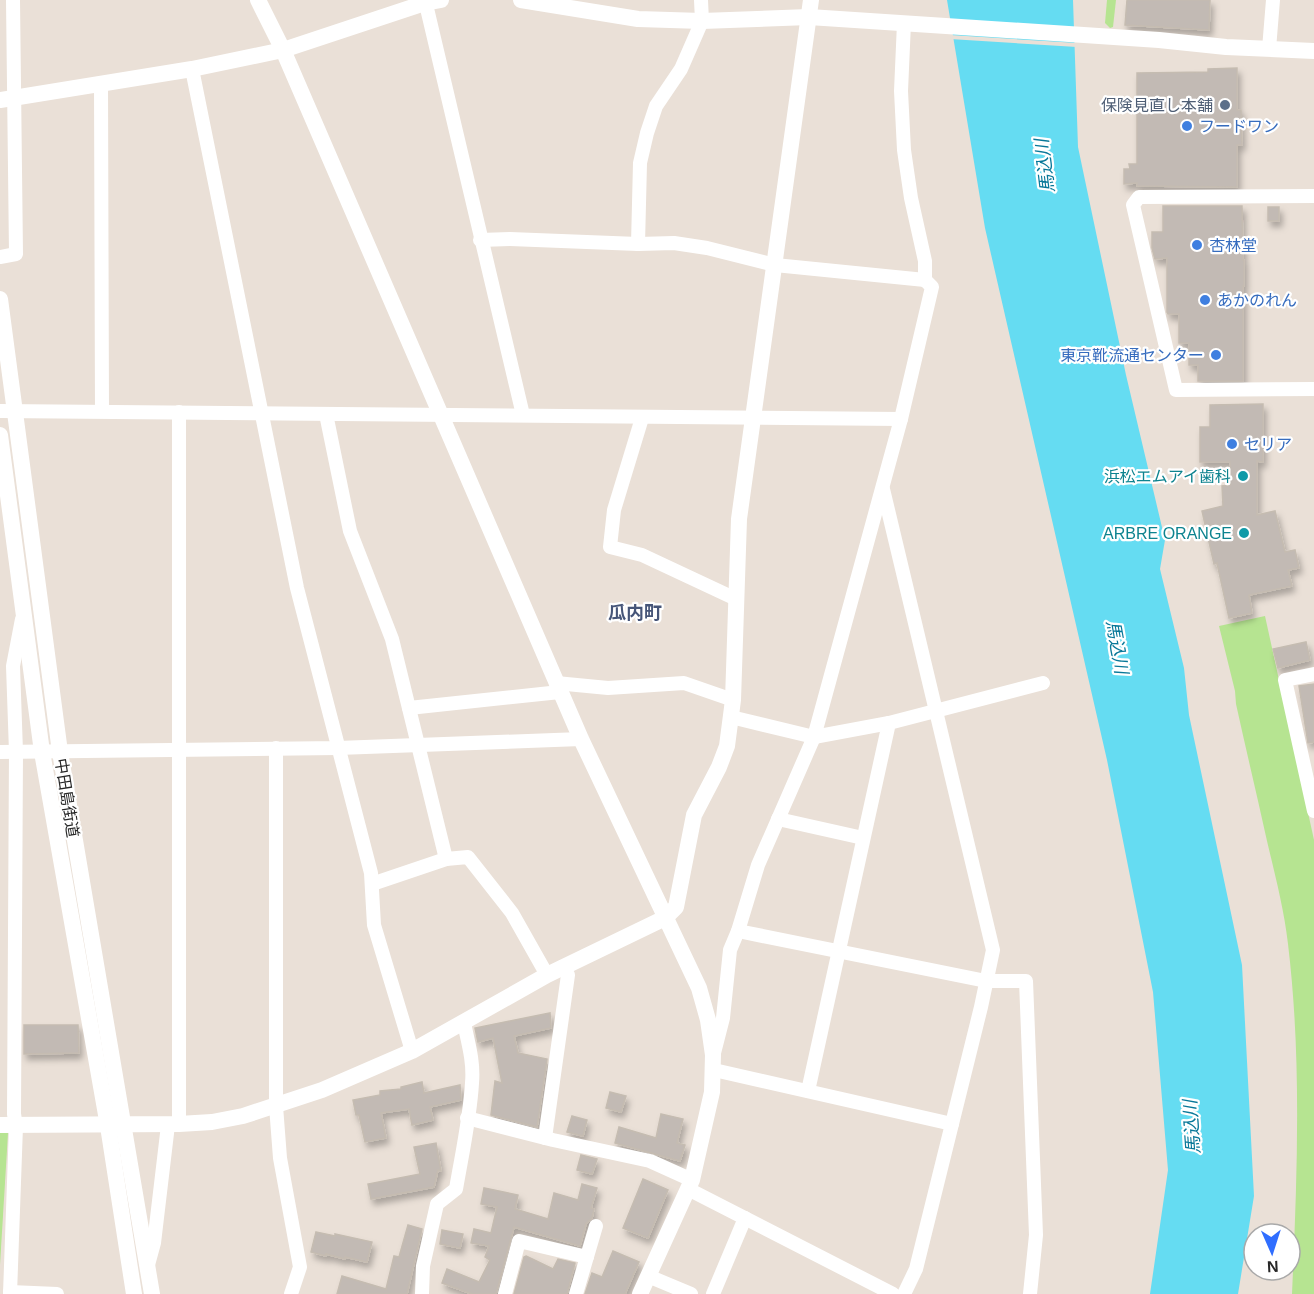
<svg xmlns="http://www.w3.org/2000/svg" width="1314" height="1294" viewBox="0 0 1314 1294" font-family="Helvetica,'Noto Sans JP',sans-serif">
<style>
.green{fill:#b6e491}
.water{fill:#65dcf2}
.pier{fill:#eae0d7}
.building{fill:#c2bab4;stroke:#c5bcb1;stroke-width:1.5;filter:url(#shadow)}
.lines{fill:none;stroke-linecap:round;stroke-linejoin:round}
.minor{stroke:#fff;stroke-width:14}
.tertiary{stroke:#fff;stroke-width:16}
.service-dot{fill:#5c6f8a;stroke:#fff;stroke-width:2}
.shop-dot{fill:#3f7fe0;stroke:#fff;stroke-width:2}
.culture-dot{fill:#0f9aa8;stroke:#fff;stroke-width:2}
.labels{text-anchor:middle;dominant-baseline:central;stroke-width:4.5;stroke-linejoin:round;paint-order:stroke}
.service-label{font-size:16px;fill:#4e5e75;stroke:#fff;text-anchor:end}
.shop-label{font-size:16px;fill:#366cbe;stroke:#fff;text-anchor:start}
.culture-label{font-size:16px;fill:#0d838f;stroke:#fff;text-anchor:end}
.street-label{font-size:16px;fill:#272727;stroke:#fff}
.water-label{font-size:18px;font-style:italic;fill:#087899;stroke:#fff}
.neighbourhood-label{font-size:18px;font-weight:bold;fill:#465578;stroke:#fff}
</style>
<defs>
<filter id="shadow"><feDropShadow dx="3" dy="5.5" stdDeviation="3" flood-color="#0004"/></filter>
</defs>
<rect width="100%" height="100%" fill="#eae0d7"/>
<!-- green -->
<g class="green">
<polygon points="1107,0 1116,0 1113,27 1110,28 1105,23"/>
<path d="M1265,616L1314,840V1294H1292C1297,1178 1302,1060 1288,944C1284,909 1275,875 1267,841C1257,795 1246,750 1236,704L1235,691L1219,626Z"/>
<polygon points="0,1132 8,1133 0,1265"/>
</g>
<!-- water -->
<polygon class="water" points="947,0 1073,0 1078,147 1126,375 1165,540 1160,569 1184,668 1189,715 1242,965 1254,1196 1238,1294 1150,1294 1168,1170 1153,992 1107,760 985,228"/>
<!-- pier -->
<polygon class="pier" points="950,35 1077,43 1077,47 950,39"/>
<!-- building -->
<g class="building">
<polygon points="1127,0 1210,0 1209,30 1125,25"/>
<polygon points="1237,68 1237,110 1241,110 1242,145 1237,145 1237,187 1137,186 1137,183 1124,184 1124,169 1130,169 1129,164 1137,164 1137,73 1208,72 1208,69"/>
<polygon points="1163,206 1242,206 1243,260 1244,260 1244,286 1243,286 1243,381 1198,381 1198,365 1189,365 1189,343 1179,343 1179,314 1168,314 1167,312 1167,258 1155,259 1152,248 1152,232 1163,232"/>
<rect x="1268" y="207" width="11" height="14"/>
<polygon points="1263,404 1263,462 1257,461 1257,515 1275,511 1285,552 1295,550 1299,568 1288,570 1292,586 1249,595 1252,613 1229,618 1217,563 1214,564 1202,511 1223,506 1222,486 1230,485 1230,462 1200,462 1200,427 1210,427 1210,405"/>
<polygon points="1306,642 1310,660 1278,668 1273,649"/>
<polygon points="1314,684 1314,742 1308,743 1299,686"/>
<polygon points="550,1013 551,1028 514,1036 518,1053 547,1059 537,1127 491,1115 495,1081 502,1083 493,1038 478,1042 475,1028"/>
<polygon points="24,1025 78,1025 79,1053 24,1054"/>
<polygon points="422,1082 424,1093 460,1085 461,1100 430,1107 433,1120 412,1125 409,1109 381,1113 386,1138 365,1142 359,1115 356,1115 353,1100 380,1095 380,1091 401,1089 401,1087"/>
<polygon points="610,1092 626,1096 621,1112 606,1108"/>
<polygon points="661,1114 683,1119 677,1143 685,1145 680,1161 615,1143 619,1127 656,1138"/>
<polygon points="572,1116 587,1120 583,1136 567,1132"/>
<polygon points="436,1143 441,1171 438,1170 434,1187 371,1199 368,1184 420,1174 414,1147"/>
<polygon points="581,1155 597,1159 592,1174 577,1170"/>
<polygon points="643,1179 668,1190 648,1238 623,1228"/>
<polygon points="582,1184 597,1188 591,1208 594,1209 592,1218 586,1224 580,1246 514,1227 496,1294 472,1294 442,1283 447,1269 479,1282 490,1260 485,1257 489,1246 471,1243 474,1229 491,1233 497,1207 481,1204 484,1188 518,1195 515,1209 548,1219 554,1193 578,1200"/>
<polygon points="408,1225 422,1229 407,1294 337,1294 342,1276 386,1289 394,1256 399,1257"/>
<polygon points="442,1230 463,1234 460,1248 440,1244"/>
<polygon points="316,1232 335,1236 335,1234 372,1242 367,1262 345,1257 345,1259 326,1254 326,1256 311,1252"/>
<polygon points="613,1251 639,1262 625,1294 585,1294 592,1273 602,1277"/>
<polygon points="526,1256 553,1269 558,1259 575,1263 567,1294 514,1294 524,1257"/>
</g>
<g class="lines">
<!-- minor -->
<g class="minor">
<polyline points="425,0 523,415"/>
<polyline points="1269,49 1273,0"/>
<polyline points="192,69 297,588 371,873 374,925 412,1051"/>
<polyline points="101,84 102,411"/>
<polyline points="1314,196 1139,197 1133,205 1176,390 1314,389"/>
<polyline points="480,240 510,239 638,244 674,243 707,248 775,265 925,280"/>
<polyline points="638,244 640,163 647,133 656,106 681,69 702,21 701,0"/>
<polyline points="0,257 16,254 13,0"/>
<polyline points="0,411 901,419"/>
<polyline points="326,414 350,531 392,639 446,859"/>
<polyline points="642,418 614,510 610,547 642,555 736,599"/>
<polyline points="883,489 993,950 981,1007 916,1269 904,1294"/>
<polyline points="1314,674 1285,680 1314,811"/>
<polyline points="556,683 608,688 684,683 733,700"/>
<polyline points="409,708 560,692"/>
<polyline points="731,717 814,737 889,723 1043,683"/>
<polyline points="276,748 276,1106 280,1158 300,1267 291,1294"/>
<polyline points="0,752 338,748 581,739"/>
<polyline points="778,819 863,838"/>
<polyline points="372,884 446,859 468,857 512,913 547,975"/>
<polyline points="738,931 986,981 1026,981 1036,1235 1030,1294"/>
<polyline points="714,1053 723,1018 730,950 738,931 758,865 814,737 901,419 932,287 925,280 925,261 911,198 904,150 901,91 904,23"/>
<polyline points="714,1070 952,1124"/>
<polyline points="808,1091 889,723"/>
<polyline points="467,1118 553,1140 650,1161 692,1180"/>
<polyline points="179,1124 179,412"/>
<polyline points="545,1138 568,975 562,967"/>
<polyline points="688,1189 893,1294"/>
<polyline points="148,1265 154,1243 168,1125"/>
<polyline points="648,1276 691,1294"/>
<polyline points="10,1292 57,1294"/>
<polyline points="10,1294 16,1126 14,1114 16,752 13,666 22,619"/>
<path d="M422,1294L423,1266L437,1204L456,1189C462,1154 470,1118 472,1083C474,1062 468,1042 464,1023"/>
<polyline points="505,1294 519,1241 587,1257"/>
<polyline points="576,1294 596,1226"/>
<polyline points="713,1294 745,1218"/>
</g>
<!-- tertiary -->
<g class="tertiary">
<polyline points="258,0 283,50 581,739 699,988 708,1020 713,1055 712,1092 692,1180 640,1294"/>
<polyline points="521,0 638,19 702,21 809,17 1159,40 1226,47 1314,51"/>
<polyline points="0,100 192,69 283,50 425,3 441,0"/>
<polyline points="0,299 60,752 152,1294"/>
<polyline points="0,435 42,752 108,1126 134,1294"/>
<polyline points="0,1125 179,1124 212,1122 243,1116 322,1090 412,1051 547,975 665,918 676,907 694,815 719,767 727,746 733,700 739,519 811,0"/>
</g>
</g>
<!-- markers -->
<circle class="service-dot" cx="1225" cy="105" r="6"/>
<g class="shop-dot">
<circle cx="1187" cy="126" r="6"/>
<circle cx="1197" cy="245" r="6"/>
<circle cx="1205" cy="300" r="6"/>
<circle cx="1216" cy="355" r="6"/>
<circle cx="1232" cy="444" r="6"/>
</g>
<g class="culture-dot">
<circle cx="1243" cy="476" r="6"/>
<circle cx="1244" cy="533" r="6"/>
</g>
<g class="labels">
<!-- service labels -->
<g class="service-label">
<text x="1213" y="105">保険見直し本舗</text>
</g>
<!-- shop labels -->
<g class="shop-label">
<text x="1199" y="126">フードワン</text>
<text x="1209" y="245">杏林堂</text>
<text x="1217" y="300">あかのれん</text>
<text x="1204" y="355" text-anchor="end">東京靴流通センター</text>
<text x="1244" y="444">セリア</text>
</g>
<!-- culture labels -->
<g class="culture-label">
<text x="1231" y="476">浜松エムアイ歯科</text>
<text x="1232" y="533">ARBRE ORANGE</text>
</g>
<!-- street labels -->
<g class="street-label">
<text transform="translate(67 798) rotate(81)">中田島街道</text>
</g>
<!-- water labels -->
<g class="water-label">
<text transform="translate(1045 166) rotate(-97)">馬込川</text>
<text transform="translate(1117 647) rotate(80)">馬込川</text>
<text transform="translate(1192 1127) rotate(-94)">馬込川</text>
</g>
<!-- neighbourhood labels -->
<g class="neighbourhood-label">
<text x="635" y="613">瓜内町</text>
</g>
</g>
<!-- north arrow -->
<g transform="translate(1272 1252) rotate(177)"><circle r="28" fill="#ffffff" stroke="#a9a9a9" stroke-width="1.5"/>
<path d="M0-4.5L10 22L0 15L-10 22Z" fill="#306eff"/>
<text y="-9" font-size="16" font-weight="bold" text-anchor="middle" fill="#272727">N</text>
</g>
</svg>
